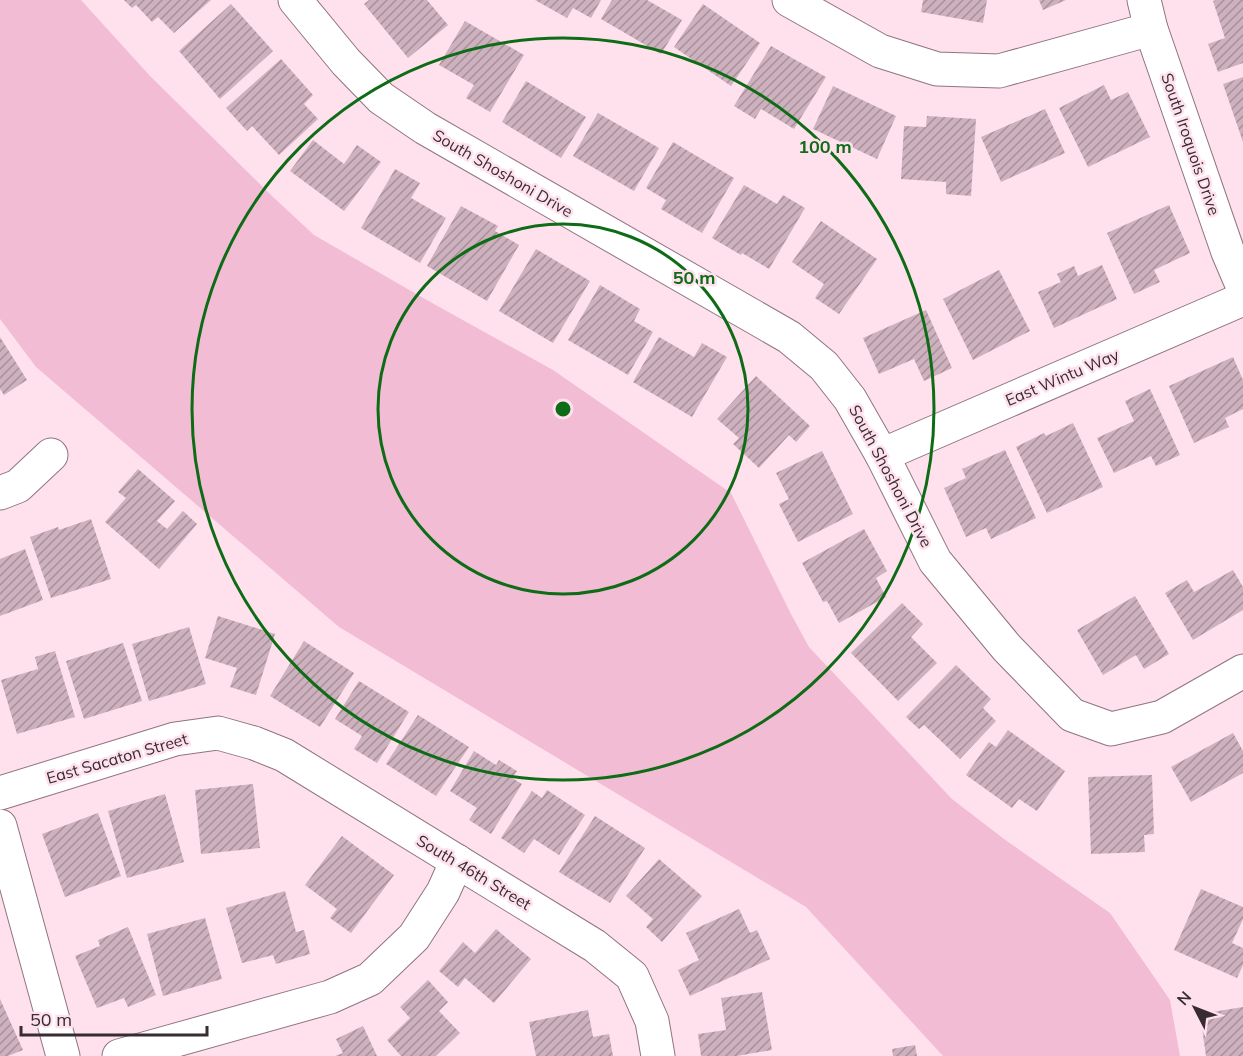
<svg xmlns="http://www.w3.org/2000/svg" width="1243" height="1056" viewBox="0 0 1243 1056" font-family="Mulish,sans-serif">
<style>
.green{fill:#f2bcd4}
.building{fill:url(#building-hatch)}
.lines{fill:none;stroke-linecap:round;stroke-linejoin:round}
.minor-casing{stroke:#8f7480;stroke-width:35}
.minor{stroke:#fff;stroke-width:33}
.ring{fill:none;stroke:#0e6b16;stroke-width:3}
.labels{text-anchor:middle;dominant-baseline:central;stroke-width:5;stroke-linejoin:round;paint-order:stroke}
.street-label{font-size:16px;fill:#372c31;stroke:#ffe1ee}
.centre{fill:#0e6b16;stroke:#ffe1ee;stroke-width:3}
.ring-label{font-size:18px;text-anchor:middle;font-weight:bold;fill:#0e6b16;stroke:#ffe1ee;stroke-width:5;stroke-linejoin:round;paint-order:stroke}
</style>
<defs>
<pattern id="building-hatch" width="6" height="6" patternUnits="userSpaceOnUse" patternTransform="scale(1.5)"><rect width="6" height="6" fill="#ceb1be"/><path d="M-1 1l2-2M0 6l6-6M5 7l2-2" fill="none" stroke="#a8909b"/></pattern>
</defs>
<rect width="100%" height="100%" fill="#ffe1ee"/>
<!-- green -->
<polygon class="green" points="0,0 81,0 150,76 272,196 314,235 425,299 553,370 731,493 791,614 809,647 952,799 1004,839 1110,913 1170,1000 1180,1056 943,1056 806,907 339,627 36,367 0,319"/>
<!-- building -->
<g class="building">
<polygon points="124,0 211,0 174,33 158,17 152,22 136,5 132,8"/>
<polygon points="369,0 427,0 448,25 408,58 364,4"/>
<polygon points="535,0 601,0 591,18 573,8 567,18"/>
<polygon points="612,0 647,0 682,20 661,54 601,19"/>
<polygon points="923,0 987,0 983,23 921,12"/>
<polygon points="1039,0 1066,0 1043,10"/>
<polygon points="1216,0 1243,0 1243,63 1218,72 1208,44 1225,38 1213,1"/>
<polygon points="231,4 273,51 220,99 179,51"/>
<polygon points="703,4 760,43 731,86 674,47"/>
<polygon points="465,21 524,55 490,112 466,98 474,85 439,65"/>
<polygon points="771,46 826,77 794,129 761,109 755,119 734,106"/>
<polygon points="281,59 313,95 304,104 318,119 279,155 252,126 247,131 226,108"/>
<polygon points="1243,77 1243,142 1223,84"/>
<polygon points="526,81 586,117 561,158 502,122"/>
<polygon points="1104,85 1111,100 1128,92 1150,137 1088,167 1059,108"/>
<polygon points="833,86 896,116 877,159 813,129"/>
<polygon points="1045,109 1065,153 1001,182 981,137"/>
<polygon points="598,113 659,148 634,191 573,156"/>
<polygon points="927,116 976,119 971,196 946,194 946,182 901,179 904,126 926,127"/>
<polygon points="313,140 344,164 357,145 381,162 344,211 290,171"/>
<polygon points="673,142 734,178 702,233 661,209 666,200 646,188"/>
<polygon points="395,169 420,183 411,198 446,218 420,263 361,228"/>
<polygon points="744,185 777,204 783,195 805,208 769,269 742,253 741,255 712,238"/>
<polygon points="1169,205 1190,253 1154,270 1160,282 1134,294 1107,233"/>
<polygon points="461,206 498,226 495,231 519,245 487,301 427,266"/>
<polygon points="821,221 877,259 839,314 815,298 824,284 792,262"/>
<polygon points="536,249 590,281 553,343 499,311"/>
<polygon points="1102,265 1117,299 1054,328 1038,292 1061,282 1057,274 1074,266 1078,276"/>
<polygon points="999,270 1030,331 973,360 943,299"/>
<polygon points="600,285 640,309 634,321 653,332 628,375 568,340"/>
<polygon points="926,310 952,368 924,381 914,359 879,374 863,338"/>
<polygon points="0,337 27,380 4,395 0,389"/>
<polygon points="659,337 694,357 702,343 727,357 692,417 633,382"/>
<polygon points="1233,357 1243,380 1243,409 1225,418 1229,427 1194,443 1169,386"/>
<polygon points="756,376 810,426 796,442 789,435 759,468 733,444 739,438 717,419"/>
<polygon points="1150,389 1180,455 1156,466 1151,456 1114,473 1097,438 1134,421 1125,401"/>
<polygon points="1073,423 1103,487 1047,513 1016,447 1044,433 1046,436"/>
<polygon points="1005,450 1036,518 991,539 986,528 966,537 944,488 966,478 962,469"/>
<polygon points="822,451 853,514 798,542 779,504 789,499 776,473"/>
<polygon points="138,469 175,501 157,521 167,529 183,511 197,524 159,569 105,522 126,498 118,492"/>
<polygon points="91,519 111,579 51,598 30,537 58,527 59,530"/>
<polygon points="864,529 887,571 876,578 886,597 839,623 827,601 823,602 802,563"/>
<polygon points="25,549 43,600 0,616 0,559"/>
<polygon points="1233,570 1243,587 1243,610 1193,640 1165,593 1187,580 1194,592"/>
<polygon points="1135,596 1169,654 1144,669 1136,655 1103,675 1077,630"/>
<polygon points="902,603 923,624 911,637 937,663 898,701 851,653"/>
<polygon points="218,616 275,634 256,695 230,687 237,668 205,658"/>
<polygon points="189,627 206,684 149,701 132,644"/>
<polygon points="304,641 354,673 320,727 270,696"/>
<polygon points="123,643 142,701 84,719 66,661"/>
<polygon points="55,651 75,717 17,734 1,680 38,669 35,657"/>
<polygon points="956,665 991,699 983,708 996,721 960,759 924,725 919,729 906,717"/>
<polygon points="359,681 409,712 377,763 354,749 362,736 335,719"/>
<polygon points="418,715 469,747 436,796 386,764"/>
<polygon points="1008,730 1065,771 1037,811 1019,799 1012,808 966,775 989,742 996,747"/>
<polygon points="1233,733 1243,751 1243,773 1191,802 1171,767"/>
<polygon points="474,751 496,765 499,760 517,771 512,778 522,784 491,834 469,820 477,808 450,791"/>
<polygon points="1152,775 1154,834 1144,835 1145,852 1091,854 1088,777"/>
<polygon points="253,784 260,848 201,854 195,790"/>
<polygon points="547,790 585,815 559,855 534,839 524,853 501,838 532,791 542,798"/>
<polygon points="165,794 184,862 127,878 108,811"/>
<polygon points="98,813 121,876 65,897 42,834"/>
<polygon points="595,816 645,848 610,903 559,872"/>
<polygon points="342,836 394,875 351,933 330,918 337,909 305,885"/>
<polygon points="659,859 702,896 662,942 646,927 653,919 626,896"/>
<polygon points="1201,889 1243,907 1243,919 1232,943 1243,948 1243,965 1237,978 1174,950"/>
<polygon points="285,891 296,932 304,930 310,954 276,964 273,955 242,963 226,908"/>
<polygon points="739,909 750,933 757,930 770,959 690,996 678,970 699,960 686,933"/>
<polygon points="205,918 222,979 163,996 147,934"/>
<polygon points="128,927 156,995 128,1007 124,998 97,1008 75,956 100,946 98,940"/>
<polygon points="496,929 531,959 494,1003 465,978 458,987 439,971 463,942 475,953"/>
<polygon points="428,980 448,1002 439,1011 460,1033 436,1056 401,1056 387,1040 410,1018 400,1007"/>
<polygon points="762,992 772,1050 737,1056 701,1056 698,1034 726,1030 721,998"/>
<polygon points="0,999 23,1050 8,1056 0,1056"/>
<polygon points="1243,1007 1243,1056 1206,1056 1200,1014"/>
<polygon points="588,1010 593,1037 609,1034 613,1056 536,1056 529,1022"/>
<polygon points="363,1026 377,1056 335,1056 343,1053 336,1039"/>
<polygon points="915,1045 917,1056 893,1056 892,1049"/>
</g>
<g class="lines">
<defs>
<g id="minor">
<polyline points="295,0 346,62 381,98 425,128 789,337 824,366 850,399 882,455 935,561 1007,648 1072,715 1111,729 1162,717 1243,671"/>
<polyline points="789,0 880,51 937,69 999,71 1151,29"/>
<polyline points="1144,0 1151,29 1228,252 1243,287"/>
<polyline points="882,455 1243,299"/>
<polyline points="0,493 18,486 51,455"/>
<polyline points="0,793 175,739 218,733 254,743 284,755 595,946 632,976 652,1021 658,1056"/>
<polyline points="0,826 63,1056"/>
<polyline points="119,1056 330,997 370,979 414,937 443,892 457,861"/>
</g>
</defs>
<!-- minor casing -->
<use href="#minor" class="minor-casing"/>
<!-- minor -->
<use href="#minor" class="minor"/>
</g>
<!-- distance rings -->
<g class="ring">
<circle cx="563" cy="409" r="185"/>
<circle cx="563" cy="409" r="371"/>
</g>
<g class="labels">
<!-- street labels -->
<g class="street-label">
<text transform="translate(1191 144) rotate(71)">South Iroquois Drive</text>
<text transform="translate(503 173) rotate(30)">South Shoshoni Drive</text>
<text transform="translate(1062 377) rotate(-23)">East Wintu Way</text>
<text transform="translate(891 476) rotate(62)">South Shoshoni Drive</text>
<text transform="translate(117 758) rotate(-16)">East Sacaton Street</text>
<text transform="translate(474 872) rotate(31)">South 46th Street</text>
</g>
</g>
<circle cx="563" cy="409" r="9" class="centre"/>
<g class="ring-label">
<text x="825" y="153">100 m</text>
<text x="694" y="284">50 m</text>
</g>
<!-- north arrow -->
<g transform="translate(1195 1008) rotate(312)" stroke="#ffe1ee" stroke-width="4.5" paint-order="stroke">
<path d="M0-4.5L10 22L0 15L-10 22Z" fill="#372c31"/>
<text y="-9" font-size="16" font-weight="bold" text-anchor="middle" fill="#372c31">N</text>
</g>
<!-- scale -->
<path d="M21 1026v9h186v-9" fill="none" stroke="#372c31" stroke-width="3"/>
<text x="30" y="1026" font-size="18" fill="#372c31" stroke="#ffe1ee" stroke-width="4.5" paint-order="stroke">50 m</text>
</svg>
